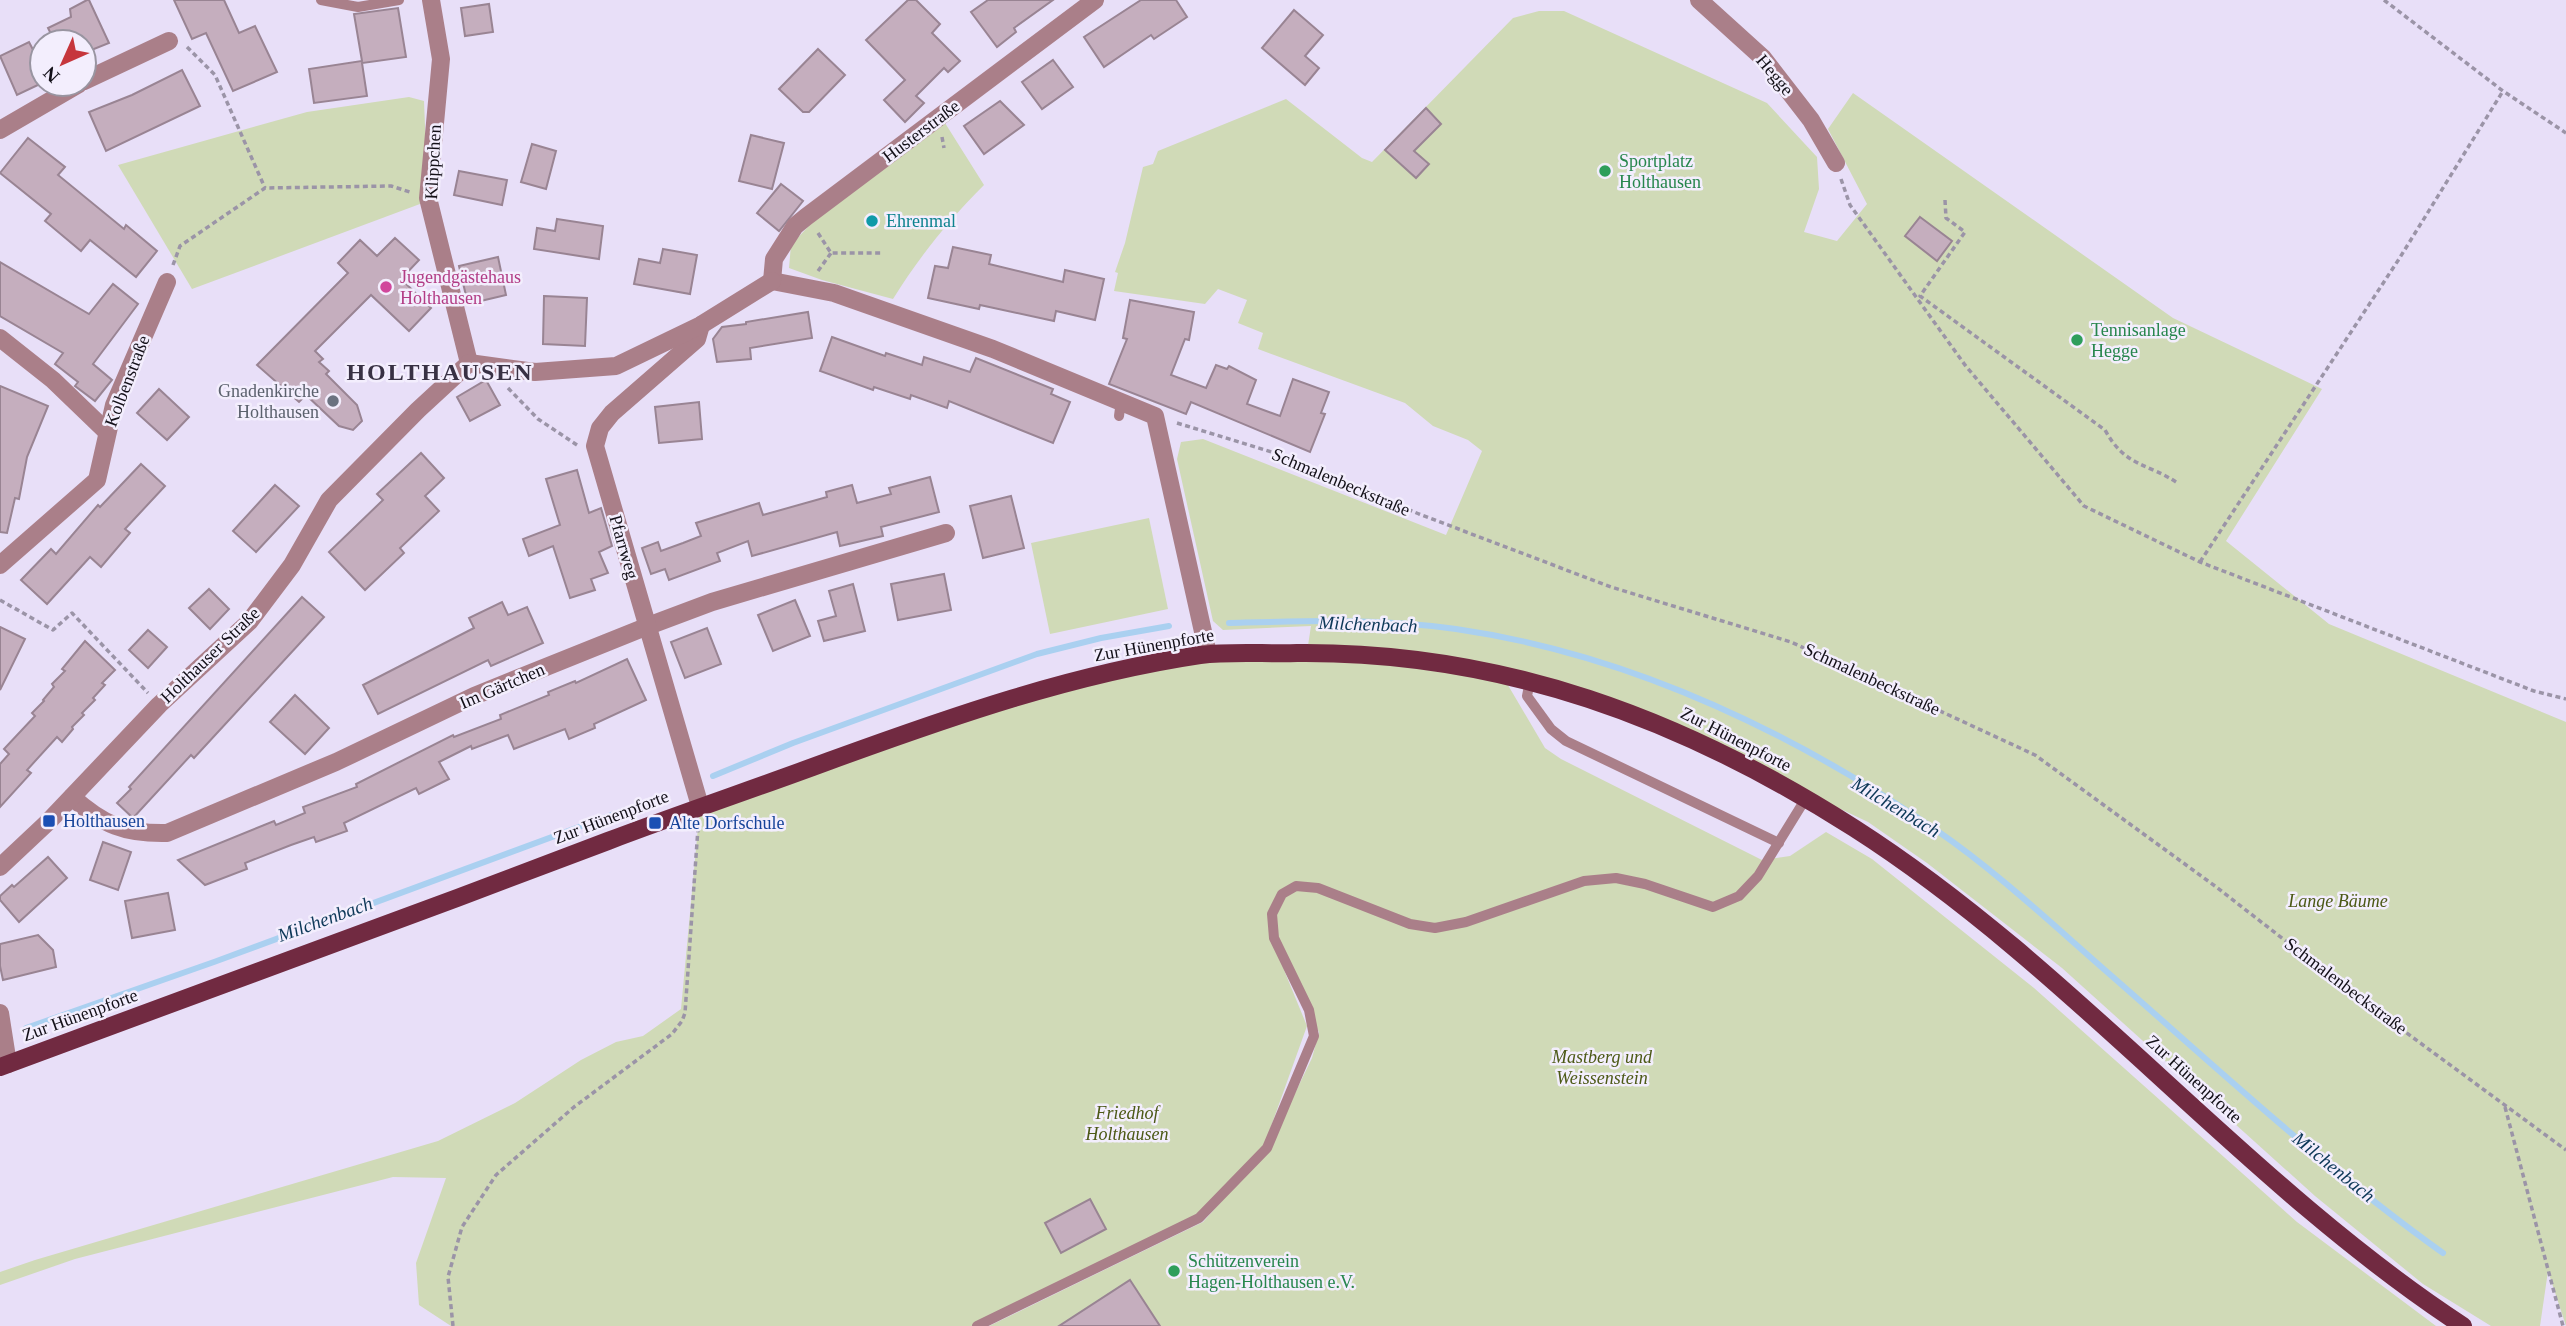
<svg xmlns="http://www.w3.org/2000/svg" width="2566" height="1326" viewBox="0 0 2566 1326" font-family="Georgia,serif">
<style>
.green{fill:#d0dab7}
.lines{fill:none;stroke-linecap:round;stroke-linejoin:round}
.stream{stroke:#aad0f0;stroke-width:6}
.building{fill:#c5aebe;stroke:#998493;stroke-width:2}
.path{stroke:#9b94a7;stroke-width:3.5;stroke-dasharray:5 3.5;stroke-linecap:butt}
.service{stroke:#aa7f89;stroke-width:10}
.minor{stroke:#aa7f89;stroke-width:18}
.primary{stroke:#712a41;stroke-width:18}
.leisure-dot{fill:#2e9e5b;stroke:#f3eefd;stroke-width:2.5}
.culture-dot{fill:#0f9aa8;stroke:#f3eefd;stroke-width:2.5}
.hotel-dot{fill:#d1479c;stroke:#f3eefd;stroke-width:2.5}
.worship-dot{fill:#6b7280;stroke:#f3eefd;stroke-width:2.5}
.transit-dot{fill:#1a4fb4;stroke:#f3eefd;stroke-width:2.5}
.labels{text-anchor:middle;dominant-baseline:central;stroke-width:5;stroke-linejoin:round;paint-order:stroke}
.street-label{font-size:18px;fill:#131018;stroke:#f3eefd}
.leisure-label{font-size:18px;fill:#27864d;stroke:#f3eefd;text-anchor:start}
.culture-label{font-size:18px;fill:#0d838f;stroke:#f3eefd;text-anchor:start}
.hotel-label{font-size:18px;fill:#b23c85;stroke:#f3eefd;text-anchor:start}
.worship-label{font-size:18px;fill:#5b616d;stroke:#f3eefd;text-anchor:end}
.transit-label{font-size:18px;fill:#164399;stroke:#f3eefd;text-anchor:start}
.park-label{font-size:18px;font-style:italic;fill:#4c5916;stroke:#f3eefd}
.water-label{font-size:19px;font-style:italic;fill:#0d3858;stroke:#f3eefd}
.district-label{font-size:24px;font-weight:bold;letter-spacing:2px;fill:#383144;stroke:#f3eefd}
</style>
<rect width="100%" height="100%" fill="#e8dff8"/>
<!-- green -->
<g class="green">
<polygon points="1539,11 1564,11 1767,103 1817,157 1819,189 1804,232 1837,241 1867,204 1828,129 1853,93 2173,318 2322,389 2226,541 2329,624 2566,722 2566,1326 2548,1271 2540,1326 2491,1326 2423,1284 2315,1196 2062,968 1927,863 1868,822 1666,726 1502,675 1545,748 1561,759 1762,860 1790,856 1826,832 1872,859 2034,988 2297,1222 2436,1326 989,1326 1203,1222 1268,1149 1312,1058 1319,1032 1284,970 1307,1026 1264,1146 1196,1215 973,1326 451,1326 419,1305 416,1263 446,1178 393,1177 75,1259 0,1285 0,1272 35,1260 438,1141 515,1103 581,1060 616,1042 643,1036 681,1009 700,806 821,764 1160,662 1307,652 1311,626 1223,630 1213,621 1177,459 1181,442 1203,439 1446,535 1482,451 1468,440 1433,426 1405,403 1258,349 1263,333 1238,323 1247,300 1218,289 1205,304 1114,291 1118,273 1115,272 1125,243 1143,167 1153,164 1158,151 1286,99 1362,158 1372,162 1513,18"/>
<polygon points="409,97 424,101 428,201 192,289 118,165 307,112"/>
<path d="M945,123L984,185C949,220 919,257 893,299L822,280L789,268L791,245L820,214Z"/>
<polygon points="1149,518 1168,609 1050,634 1031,543"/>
</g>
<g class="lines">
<!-- stream -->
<g class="stream">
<path d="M1229,623C1305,621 1380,618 1456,629C1629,654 1792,732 1936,830C1996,871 2051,923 2106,971C2216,1067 2324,1168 2443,1253"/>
<polyline points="713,776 793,743 1037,654 1101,638 1169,626"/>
<polyline points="26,1028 214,962 625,810"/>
</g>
</g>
<!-- building -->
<g class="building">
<polygon points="87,0 89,0 109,43 84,53 84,42 55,42 48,28 71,17 70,9"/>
<polygon points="174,0 224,0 239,33 255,26 277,72 233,91 206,33 192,39"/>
<polygon points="908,0 916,0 940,24 932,33 960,61 948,72 944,68 916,96 924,103 905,122 884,100 905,80 866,40"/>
<polygon points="988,0 1053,0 1014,28 1016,32 997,47 971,12"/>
<polygon points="1141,0 1176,0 1187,17 1154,39 1151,35 1104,67 1084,37"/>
<polygon points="489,4 493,32 465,36 461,8"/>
<polygon points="398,8 406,57 362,63 367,96 314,103 309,69 362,61 354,14"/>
<polygon points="1294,10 1323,35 1305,56 1319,68 1305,85 1262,48"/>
<polygon points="29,42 42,67 42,83 17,95 0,56"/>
<polygon points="818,49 845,75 809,112 803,112 779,89"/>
<polygon points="1053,60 1073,87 1042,109 1022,82"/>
<polygon points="182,70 200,106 106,151 89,112 132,95"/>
<polygon points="1000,101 1024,125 984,154 964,126"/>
<polygon points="1426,108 1441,124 1414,151 1429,164 1416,178 1385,150"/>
<polygon points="751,135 784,143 772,189 739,181"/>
<polygon points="28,138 65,167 58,175 124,229 126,225 157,251 136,277 90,240 81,251 45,221 51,214 0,173"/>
<polygon points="532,144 556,151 546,189 521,182"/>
<polygon points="459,171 507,180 502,205 454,195"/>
<polygon points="781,184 803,201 779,231 757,213"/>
<polygon points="1920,217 1952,241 1937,261 1905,236"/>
<polygon points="557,219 603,226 599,259 534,249 537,228 555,231"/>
<polygon points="395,238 419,260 401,279 431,308 409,331 371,295 315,351 323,359 319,362 329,371 326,374 357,405 362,421 353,430 339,426 306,395 299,402 257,365 348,273 338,263 360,240 377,256"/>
<polygon points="953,247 991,255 989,264 1063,282 1065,270 1104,279 1095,320 1056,311 1054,321 980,305 979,309 928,298 935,266 948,268"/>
<polygon points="663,249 697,255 690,294 634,284 639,259 660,263"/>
<polygon points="498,257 506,295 468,304 459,266"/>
<polygon points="0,262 89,314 113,284 138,304 93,364 112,380 95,401 75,386 78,382 55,364 63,353 0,316"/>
<polygon points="544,296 587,298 585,346 543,344"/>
<polygon points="1130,300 1194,312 1189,340 1185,339 1171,375 1206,388 1216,365 1227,369 1229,366 1256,380 1247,404 1280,416 1293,379 1329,392 1321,413 1325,414 1310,452 1191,402 1186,414 1109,384 1127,339 1123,338"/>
<polygon points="808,312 812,338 750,348 751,359 717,362 713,339 722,327 746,324 746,322"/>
<polygon points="832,337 885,356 886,353 922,365 924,357 970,372 976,358 1053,389 1051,394 1070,402 1053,443 949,401 947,408 911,395 910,399 874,387 873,390 820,371"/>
<polygon points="486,380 500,405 470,421 457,397"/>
<polygon points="0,386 48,406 27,457 19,499 15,498 7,533 0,532"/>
<polygon points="159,389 189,417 167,440 137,413"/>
<polygon points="699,402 702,439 659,443 655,407"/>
<polygon points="421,453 444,478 425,496 439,511 400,548 404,553 365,590 329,552 383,500 377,494"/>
<polygon points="141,464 165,486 125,529 130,533 101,567 90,557 47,604 21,580 51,549 56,554 98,505 100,507"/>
<polygon points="577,470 589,513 601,508 612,546 599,552 608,573 591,579 595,590 570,598 553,546 529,556 523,539 560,525 546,479"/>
<polygon points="930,477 939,512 881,527 883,536 840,546 837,532 752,556 748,541 717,553 720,561 669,580 665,569 651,574 642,548 658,542 661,551 683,543 701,536 696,523 759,503 763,515 827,497 826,492 852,485 857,503 891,494 889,488"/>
<polygon points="275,485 299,506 256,552 233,531"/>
<polygon points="1011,496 1024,548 983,558 970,506"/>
<polygon points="944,574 951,610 898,620 891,584"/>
<polygon points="853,584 865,631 824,641 818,621 836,616 829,591"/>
<polygon points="209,589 229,609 210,629 189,608"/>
<polygon points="302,597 324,617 194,758 191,755 133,818 117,803 131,789 129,787"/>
<polygon points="795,600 810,636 773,651 758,615"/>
<polygon points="502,602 508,615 527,607 543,643 491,666 488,660 378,714 363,685 474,628 469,618"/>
<polygon points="0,627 25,639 0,690"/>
<polygon points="707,628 721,664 685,678 671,642"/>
<polygon points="148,630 167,647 148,668 129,650"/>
<polygon points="85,641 115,670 102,683 105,685 93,698 95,700 82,713 84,715 72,727 73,729 62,742 57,737 27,770 31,773 0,807 0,764 9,754 4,749 35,716 32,713 44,701 43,700 54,687 52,684 65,671 62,669"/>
<polygon points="627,659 646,700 594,724 595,728 569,739 565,729 514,749 508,735 472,749 471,746 439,762 449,779 419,794 416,788 344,823 347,831 316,842 314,837 291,845 245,863 247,869 205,885 178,860 274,821 276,825 305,813 303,807 357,787 356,784 453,735 454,737 501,719 500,715 549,695 548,692 575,681 576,683"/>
<polygon points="295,695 329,728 305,754 270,722"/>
<polygon points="103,842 131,852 118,890 90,880"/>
<polygon points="48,857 67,878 19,922 0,900 0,896 12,885 14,887"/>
<polygon points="168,893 175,930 132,938 125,901"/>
<polygon points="38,935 53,950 56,967 3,980 0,966 0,944"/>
<polygon points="1090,1199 1106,1229 1061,1253 1045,1223"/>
<polygon points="1130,1280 1160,1326 1059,1326"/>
</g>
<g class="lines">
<!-- path -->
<g class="path">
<polyline points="2384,0 2503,91 2566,133"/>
<polyline points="187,47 215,75 265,188"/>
<polyline points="942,137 944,148"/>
<polyline points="1841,179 1850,205 1965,365 2084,506 2200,562 2534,691 2566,699"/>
<path d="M1945,200L1946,218L1965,232L1920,296L2105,430C2126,468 2147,462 2179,484"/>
<polyline points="818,233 831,253 883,253"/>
<polyline points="173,265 180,246 265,188 391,186 410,192"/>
<polyline points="818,271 831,253"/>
<polyline points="508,388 538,419 577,445"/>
<polyline points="1177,423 1275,453 1419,514 1611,587 1791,642 2035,755 2215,886 2359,998 2566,1150"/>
<polyline points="2200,562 2399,259 2503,91"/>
<polyline points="0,600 53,630 72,613 148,693"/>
<polyline points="2505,1107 2563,1326"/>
<polyline points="453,1326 448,1277 462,1227 496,1175 574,1107 672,1034 682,1021 685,1013 698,828"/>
</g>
<!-- service -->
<g class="service">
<polyline points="321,0 358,7 399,0"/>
<polyline points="1119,416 1121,401"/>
<polyline points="1530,681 1527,696 1551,729 1566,741 1779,843"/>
<polyline points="977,1326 1199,1218 1267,1148 1314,1036 1309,1010 1274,938 1272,914 1282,894 1296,886 1318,888 1410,924 1435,928 1466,922 1584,881 1616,878 1645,884 1713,907 1739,896 1758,876 1806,798"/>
</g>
<!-- minor -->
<g class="minor">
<polyline points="431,0 441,59 428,198 469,363"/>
<polyline points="1699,0 1763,58 1811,120 1836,163"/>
<polyline points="84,81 169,41"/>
<polyline points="0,130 79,84"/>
<polyline points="772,281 834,293 993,349 1155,416 1208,654"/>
<polyline points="772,281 774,259 795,226 806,217 1095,0"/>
<polyline points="0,338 53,380 107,432"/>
<polyline points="0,565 97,480 114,405 167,282"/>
<path d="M72,797C103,825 125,834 167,833L336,762L474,696L648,626L712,602L946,533"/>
<polyline points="700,806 595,446 600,428 612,413 697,339 701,325"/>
<polyline points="0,867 49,821 159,705 249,622 292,565 329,500 418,410 469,363 535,372 616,366 701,325 772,281"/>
<polyline points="0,1013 8,1064"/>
</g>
<!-- primary -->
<path class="primary" d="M0,1067C203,992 406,918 608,841C682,813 756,788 829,761C950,717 1072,674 1200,655C1231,651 1265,654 1297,653C1503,651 1683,719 1854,828C2076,970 2243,1182 2463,1326"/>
</g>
<!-- markers -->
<g class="leisure-dot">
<circle cx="1605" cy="171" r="7"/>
<circle cx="2077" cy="340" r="7"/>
<circle cx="1174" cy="1271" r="7"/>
</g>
<circle class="culture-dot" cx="872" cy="221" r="7"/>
<circle class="hotel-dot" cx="386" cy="287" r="7"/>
<circle class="worship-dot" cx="333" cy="401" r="7"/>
<g class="transit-dot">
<rect x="42" y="814" width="14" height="14" rx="3.5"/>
<rect x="648" y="816" width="14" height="14" rx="3.5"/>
</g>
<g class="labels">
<!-- street labels -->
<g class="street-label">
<text transform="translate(1775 75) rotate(50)">Hegge</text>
<text transform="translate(921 131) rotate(-37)">Husterstraße</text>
<text transform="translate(433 162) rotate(-87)">Klippchen</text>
<text transform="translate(127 381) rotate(-69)">Kolbenstraße</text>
<text transform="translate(1341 482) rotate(23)">Schmalenbeckstraße</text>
<text transform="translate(624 547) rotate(74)">Pfarrweg</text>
<text transform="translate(1154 645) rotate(-10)">Zur Hünenpforte</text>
<text transform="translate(210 655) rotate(-44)">Holthauser Straße</text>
<text transform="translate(1872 679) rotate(25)">Schmalenbeckstraße</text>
<text transform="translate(502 686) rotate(-23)">Im Gärtchen</text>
<text transform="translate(1736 739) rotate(27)">Zur Hünenpforte</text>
<text transform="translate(611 817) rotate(-21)">Zur Hünenpforte</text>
<text transform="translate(2346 986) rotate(37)">Schmalenbeckstraße</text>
<text transform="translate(80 1015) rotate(-20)">Zur Hünenpforte</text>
<text transform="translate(2194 1079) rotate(42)">Zur Hünenpforte</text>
</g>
<!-- leisure labels -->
<g class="leisure-label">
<text x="1619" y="161">Sportplatz<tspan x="1619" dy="21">Holthausen</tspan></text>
<text x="2091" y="330">Tennisanlage<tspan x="2091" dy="21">Hegge</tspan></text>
<text x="1188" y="1261">Schützenverein<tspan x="1188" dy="21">Hagen-Holthausen e.V.</tspan></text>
</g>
<!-- culture labels -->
<g class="culture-label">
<text x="886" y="221">Ehrenmal</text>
</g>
<!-- hotel labels -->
<g class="hotel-label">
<text x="400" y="277">Jugendgästehaus<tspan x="400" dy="21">Holthausen</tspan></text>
</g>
<!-- worship labels -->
<g class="worship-label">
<text x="319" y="391">Gnadenkirche<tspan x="319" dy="21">Holthausen</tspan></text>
</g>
<!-- transit labels -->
<g class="transit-label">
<text x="63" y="821">Holthausen</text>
<text x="669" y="823">Alte Dorfschule</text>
</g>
<!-- park labels -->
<g class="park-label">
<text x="2338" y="901">Lange Bäume</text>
<text x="1602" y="1057">Mastberg und<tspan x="1602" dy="21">Weissenstein</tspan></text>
<text x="1127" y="1113">Friedhof<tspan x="1127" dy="21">Holthausen</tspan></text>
</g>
<!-- water labels -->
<g class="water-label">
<text transform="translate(1368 624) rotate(2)">Milchenbach</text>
<text transform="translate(1896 807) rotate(31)">Milchenbach</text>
<text transform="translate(325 919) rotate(-20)">Milchenbach</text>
<text transform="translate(2334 1167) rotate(39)">Milchenbach</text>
</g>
<!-- district labels -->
<g class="district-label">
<text x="440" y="372">HOLTHAUSEN</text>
</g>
</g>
<!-- north arrow -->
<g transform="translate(63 63) rotate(225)"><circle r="33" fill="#f3eefd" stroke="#9995a1" stroke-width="2"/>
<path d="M0-5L12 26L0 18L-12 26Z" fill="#c6363c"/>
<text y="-10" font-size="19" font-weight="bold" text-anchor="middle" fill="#131018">N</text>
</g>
</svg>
